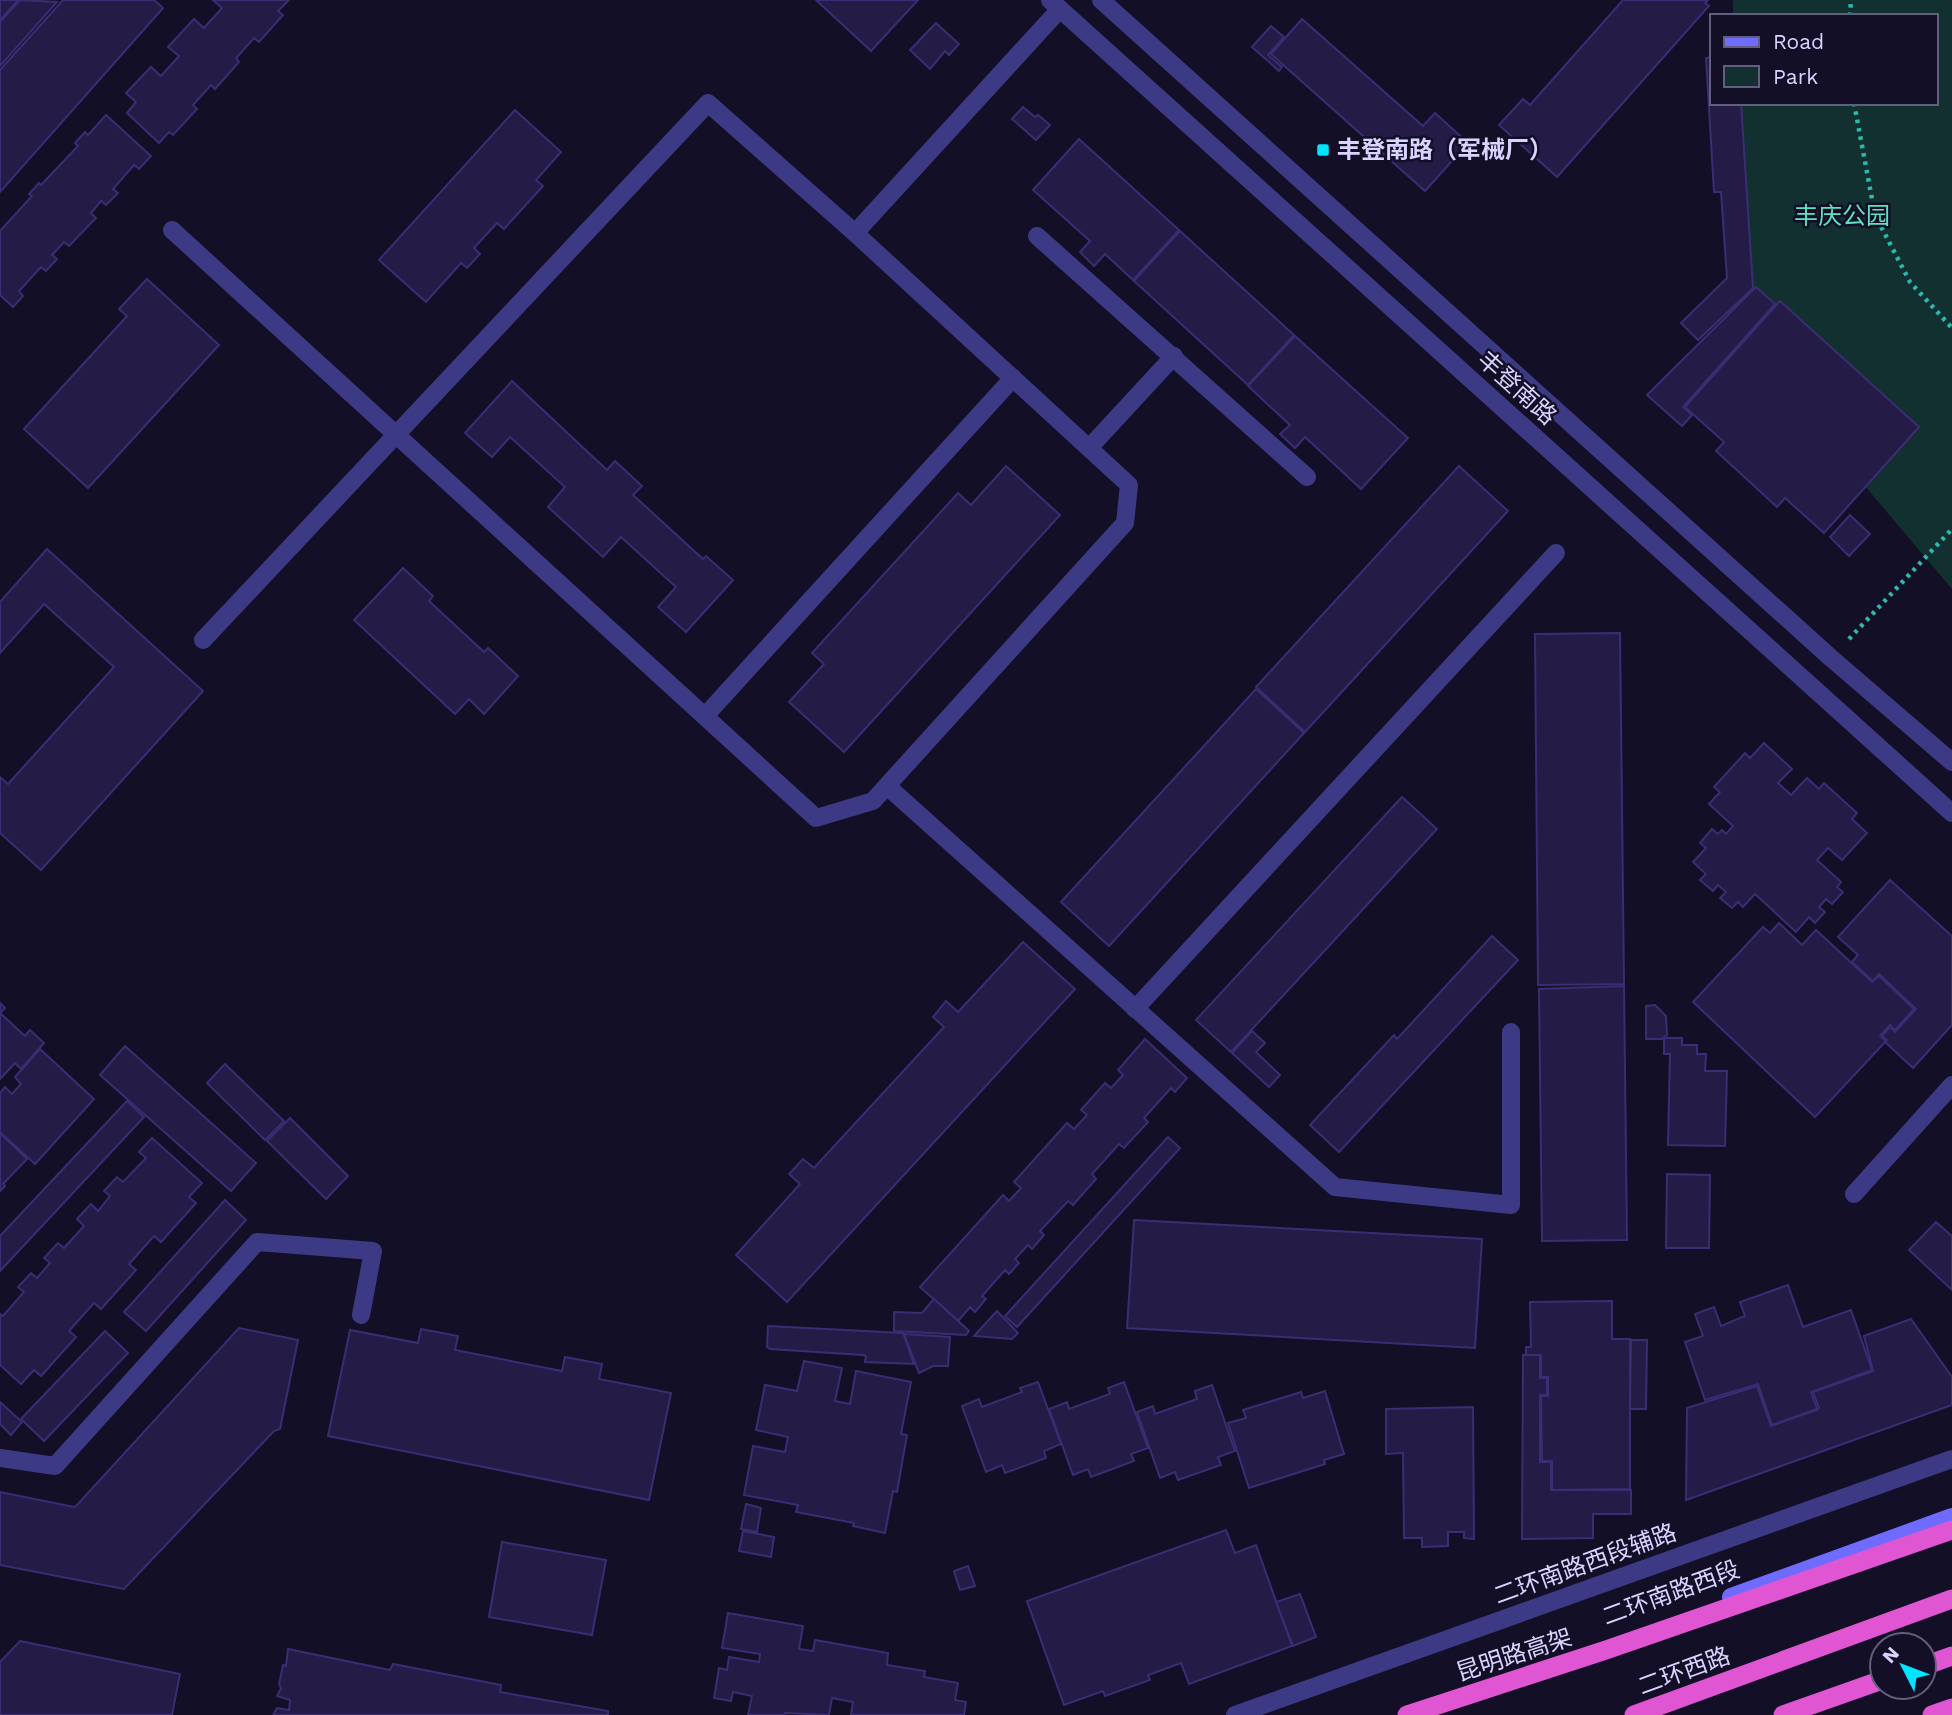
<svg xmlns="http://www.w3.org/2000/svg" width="1952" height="1715" viewBox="0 0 1952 1715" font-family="'Work Sans','Noto Sans SC',sans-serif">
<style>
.green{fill:#12302f}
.building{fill:#241b47;stroke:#3b2d73;stroke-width:2}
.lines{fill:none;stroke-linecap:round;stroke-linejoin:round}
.path{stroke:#2fb8b0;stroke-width:4.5;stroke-dasharray:3.5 5;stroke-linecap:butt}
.service{stroke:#3d3a85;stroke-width:18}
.minor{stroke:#3d3a85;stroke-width:18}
.tertiary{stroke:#3d3a85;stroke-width:18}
.secondary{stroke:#6f6bff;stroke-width:18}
.trunk{stroke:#e055d1;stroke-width:19}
.poi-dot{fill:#00e5ff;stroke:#130f26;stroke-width:2.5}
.labels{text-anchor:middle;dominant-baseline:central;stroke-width:5;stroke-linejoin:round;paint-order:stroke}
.poi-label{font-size:24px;font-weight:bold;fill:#d9d4ff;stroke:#130f26;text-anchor:start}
.park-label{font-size:24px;fill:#5fe0c0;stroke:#130f26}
.street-label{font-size:24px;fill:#d9d4ff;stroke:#130f26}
</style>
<rect width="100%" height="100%" fill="#130f26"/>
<!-- green -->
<polygon class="green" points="1733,0 1952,0 1952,589 1731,328 1732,103 1936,103 1936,16 1733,16"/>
<!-- building -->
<g class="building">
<polygon points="0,0 18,0 0,20"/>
<polygon points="20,0 57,2 0,66 0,22"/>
<polygon points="63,0 154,0 163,8 0,192 0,70"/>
<polygon points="213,0 289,0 278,11 283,15 259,42 254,38 236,58 239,62 215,89 211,85 193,105 197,109 173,135 169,132 159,143 127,113 136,102 126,93 151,67 161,76 179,56 168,47 194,19 204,28 222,8"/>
<polygon points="816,0 918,0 871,51"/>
<polygon points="1623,0 1708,0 1705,3 1709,6 1557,177 1499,125 1523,99 1530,105"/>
<polygon points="1302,19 1423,126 1435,113 1468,143 1425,191 1271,54"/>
<polygon points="936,23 959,44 949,55 945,51 930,69 910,50"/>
<polygon points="1271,26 1284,37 1268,55 1282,67 1279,71 1252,47"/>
<polygon points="1712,57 1712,103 1741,103 1753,288 1698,340 1681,323 1727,278 1721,192 1714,192 1706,58"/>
<polygon points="1023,107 1035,117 1038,115 1050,125 1036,140 1012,119"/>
<polygon points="515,110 561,152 536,180 543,186 504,229 497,223 474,248 480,254 467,268 461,263 426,302 379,260"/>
<polygon points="106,115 151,156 139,169 134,165 113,189 118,193 106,205 101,201 91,213 96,218 69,246 64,242 52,255 57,259 46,271 41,267 19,291 23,296 13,307 0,295 0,231 32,196 29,194 39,183 41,185 78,146 75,143 85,132 88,135"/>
<polygon points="1079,139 1179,230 1133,280 1105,254 1094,266 1080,252 1090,241 1033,190"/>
<polygon points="1180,231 1294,335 1248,385 1134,281"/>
<polygon points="147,279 219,345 88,488 24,429 127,316 119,309"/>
<polygon points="1756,287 1775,304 1683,407 1692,415 1682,426 1647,395"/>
<polygon points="1780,301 1919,427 1824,533 1785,498 1777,507 1716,451 1724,442 1685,407"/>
<polygon points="1295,336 1408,438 1361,489 1305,437 1295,448 1280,434 1290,425 1248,386"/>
<polygon points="512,381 607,470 615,461 642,486 633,495 703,559 706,556 733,580 686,632 658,607 676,587 621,537 603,557 548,507 565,487 510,437 492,457 465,433"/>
<polygon points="1006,466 1060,515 844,752 789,702 824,664 812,653 958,493 971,505"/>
<polygon points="1459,466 1508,511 1305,732 1256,687"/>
<polygon points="1850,515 1870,534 1849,556 1830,537"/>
<polygon points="47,549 203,691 41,870 0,833 0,777 8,784 114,667 44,604 0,653 0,602"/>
<polygon points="403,568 433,596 429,601 484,652 488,648 518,676 484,714 469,699 455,714 354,620"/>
<polygon points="1620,633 1624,984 1538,985 1535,634"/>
<polygon points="1256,689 1304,733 1109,946 1061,902"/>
<polygon points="1764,743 1792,769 1778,783 1791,795 1807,778 1819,789 1824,783 1857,813 1852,819 1867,833 1842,860 1828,848 1817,860 1841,882 1837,887 1843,892 1832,904 1826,899 1819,907 1825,912 1815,923 1809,917 1796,932 1755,894 1743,907 1738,902 1732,908 1720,898 1726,892 1718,885 1713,891 1700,880 1706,874 1693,862 1706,848 1700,843 1712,829 1718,834 1722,830 1726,834 1733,826 1709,804 1720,792 1714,787 1745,753 1750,758"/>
<polygon points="1402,797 1437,829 1231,1052 1196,1020"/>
<polygon points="1890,880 1952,936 1952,1025 1913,1068 1885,1042 1887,1040 1882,1036 1890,1027 1895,1032 1916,1009 1879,974 1873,981 1852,962 1858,955 1838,937"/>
<polygon points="1779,923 1802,945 1816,930 1872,982 1879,976 1914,1009 1895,1030 1890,1025 1880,1036 1886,1041 1815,1117 1693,1002 1763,927 1770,933"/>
<polygon points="1492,936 1518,960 1339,1152 1310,1125 1394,1035 1397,1039"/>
<polygon points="1023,942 1075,989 787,1302 736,1255 800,1184 789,1174 803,1159 814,1168 944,1027 933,1017 946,1001 958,1012"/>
<polygon points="1624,986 1627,1240 1542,1241 1539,989"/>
<polygon points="0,1003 5,1008 0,1013 25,1036 30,1030 44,1043 21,1069 15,1063 0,1079"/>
<polygon points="1655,1005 1666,1016 1667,1035 1662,1039 1646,1039 1646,1006"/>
<polygon points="1252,1031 1265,1043 1256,1052 1280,1075 1269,1087 1232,1053"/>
<polygon points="1664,1038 1682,1038 1682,1045 1697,1045 1697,1054 1706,1054 1705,1071 1727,1071 1725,1146 1668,1145 1670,1054 1664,1054"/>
<polygon points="1145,1039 1187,1078 1175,1092 1171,1088 1144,1118 1148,1122 1124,1148 1119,1144 1092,1174 1096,1179 1073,1205 1068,1201 1040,1231 1044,1235 1032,1249 1028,1245 1015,1259 1019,1263 1009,1274 1005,1270 982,1296 986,1299 975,1312 970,1307 958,1321 920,1287 1003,1195 1009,1201 1021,1188 1014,1182 1067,1123 1074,1129 1087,1115 1081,1110 1105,1083 1111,1088 1123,1075 1118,1070"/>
<polygon points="125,1046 256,1163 231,1191 100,1075"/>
<polygon points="40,1049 94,1099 35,1164 0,1132 0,1093 5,1087 12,1094 21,1084 15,1077"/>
<polygon points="225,1064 284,1121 265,1140 207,1083"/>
<polygon points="127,1101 144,1117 0,1271 0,1236"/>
<polygon points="290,1118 348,1176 326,1199 267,1141"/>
<polygon points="0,1133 27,1159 3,1184 5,1186 0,1191"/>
<polygon points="1168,1137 1180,1148 1017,1327 1005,1316"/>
<polygon points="152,1138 202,1183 189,1197 196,1203 161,1242 154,1236 129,1264 136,1270 101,1309 94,1303 69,1331 76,1337 41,1376 34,1370 21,1384 0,1365 0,1314 3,1316 24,1292 18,1287 31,1273 37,1278 50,1263 44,1258 58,1243 64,1248 84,1226 77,1219 91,1204 98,1211 110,1196 104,1191 117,1177 123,1182 146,1158 139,1152"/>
<polygon points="1667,1174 1710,1175 1709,1248 1666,1248"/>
<polygon points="225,1200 246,1220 146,1331 124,1312"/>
<polygon points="1134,1220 1482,1239 1475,1348 1127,1328"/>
<polygon points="1936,1222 1952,1236 1952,1290 1909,1250"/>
<polygon points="1788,1285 1803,1327 1851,1310 1872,1370 1811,1392 1817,1409 1772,1425 1758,1384 1705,1400 1685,1342 1703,1336 1695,1314 1714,1307 1721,1326 1745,1316 1740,1302"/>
<polygon points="934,1299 969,1331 966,1335 894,1331 894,1312 922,1313"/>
<polygon points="1612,1301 1612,1339 1630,1339 1630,1489 1552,1490 1552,1461 1542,1461 1541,1396 1548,1396 1548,1377 1541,1377 1541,1355 1526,1355 1526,1347 1531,1347 1530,1302"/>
<polygon points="997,1311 1018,1333 1012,1339 974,1336"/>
<polygon points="1911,1319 1952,1377 1952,1405 1686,1500 1687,1408 1757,1386 1771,1426 1817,1410 1819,1408 1813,1392 1873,1371 1864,1336"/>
<polygon points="768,1326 903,1333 914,1364 865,1362 866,1356 863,1355 770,1349 767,1347"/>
<polygon points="239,1328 298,1340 280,1429 274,1431 124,1589 0,1565 0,1492 74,1507 77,1505"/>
<polygon points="421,1329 458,1336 455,1350 562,1371 565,1357 602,1364 599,1379 671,1393 649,1500 328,1436 350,1330 418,1343"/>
<polygon points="105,1331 128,1353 44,1441 21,1419"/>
<polygon points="904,1334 950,1337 948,1366 933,1366 919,1373"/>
<polygon points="1631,1340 1647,1340 1646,1409 1630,1409"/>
<polygon points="1523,1355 1540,1355 1540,1378 1547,1378 1547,1395 1540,1395 1540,1462 1551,1462 1551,1490 1631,1490 1631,1514 1593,1514 1593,1538 1522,1539"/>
<polygon points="804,1361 842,1368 835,1401 850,1404 856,1371 911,1382 901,1434 907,1435 897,1492 893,1491 885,1533 853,1526 854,1523 796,1512 798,1505 744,1495 753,1446 785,1452 788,1437 756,1430 765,1385 797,1391"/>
<polygon points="1038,1382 1061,1444 1044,1451 1046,1458 1005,1473 1002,1465 986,1472 962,1406 979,1399 982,1407 1022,1392 1020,1388"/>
<polygon points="1124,1382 1148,1448 1131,1454 1134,1461 1091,1477 1088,1469 1073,1475 1049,1409 1067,1402 1069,1409 1110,1394 1108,1388"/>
<polygon points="1212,1385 1235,1451 1218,1457 1221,1465 1178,1480 1175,1472 1160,1478 1137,1412 1153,1406 1155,1414 1197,1399 1195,1391"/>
<polygon points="1325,1391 1344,1454 1324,1460 1325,1464 1249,1488 1228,1423 1246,1418 1243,1410 1301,1392 1303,1398"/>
<polygon points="0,1402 22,1422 11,1435 0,1424"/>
<polygon points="1473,1407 1474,1539 1464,1538 1464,1532 1448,1532 1448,1546 1422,1547 1422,1538 1404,1538 1403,1453 1386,1454 1386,1409"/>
<polygon points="746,1504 761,1508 757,1532 741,1529"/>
<polygon points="1226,1530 1235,1553 1256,1545 1292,1646 1189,1684 1181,1663 1148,1675 1150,1680 1105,1696 1103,1691 1064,1705 1027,1601"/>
<polygon points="743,1531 774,1537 771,1557 739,1551"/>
<polygon points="502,1542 606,1560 592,1635 489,1617"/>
<polygon points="968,1566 975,1586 960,1590 954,1571"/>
<polygon points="1300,1594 1316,1637 1293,1646 1276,1602"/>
<polygon points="728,1613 803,1626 799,1649 813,1651 815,1640 888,1653 887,1665 925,1671 924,1677 958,1683 955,1700 966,1702 964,1715 851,1715 853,1702 832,1698 829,1715 785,1713 784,1715 748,1715 752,1696 733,1692 731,1701 714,1698 719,1668 727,1670 729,1657 759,1662 760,1654 722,1648"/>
<polygon points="20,1641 180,1674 172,1715 0,1715 0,1662"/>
<polygon points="288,1649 390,1670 393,1664 501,1685 500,1692 608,1711 608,1715 273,1715 277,1708 289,1710 290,1700 277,1696 281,1688 279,1684 283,1665 286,1666"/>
</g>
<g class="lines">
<!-- path -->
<g class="path">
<polyline points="1850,16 1851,0"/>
<polyline points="1854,103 1875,215 1910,282 1952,328"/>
<polyline points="1849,639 1952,529"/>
</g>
<!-- service -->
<g class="service">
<polyline points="1037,236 1307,477"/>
<polyline points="1089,448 1174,356"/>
</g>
<!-- minor -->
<g class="minor">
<polyline points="172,230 816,818 873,801 1125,523 1129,485 855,233"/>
<polyline points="203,640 708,103 855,233 1060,9"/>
<polyline points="705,716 1013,378"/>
<polyline points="887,786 1335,1187 1511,1205 1511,1032"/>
<polyline points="1135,1009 1556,553"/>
<polyline points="1854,1194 1952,1085"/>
<polyline points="0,1458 55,1466 257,1242 373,1251 361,1315"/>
<polyline points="1235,1715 1952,1459"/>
</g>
<!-- tertiary -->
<g class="tertiary">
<polyline points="1050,0 1952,813"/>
<polyline points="1101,0 1831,658 1952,762"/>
</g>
<!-- secondary -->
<polyline class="secondary" points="1731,1597 1952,1517"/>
<!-- trunk -->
<g class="trunk">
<polyline points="1924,1666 1952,1656"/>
<polyline points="1407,1715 1606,1650 1952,1530"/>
<polyline points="1634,1715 1952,1599"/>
<polyline points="1783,1715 1882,1680"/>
<polyline points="1932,1715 1952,1708"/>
</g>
</g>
<!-- markers -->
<rect class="poi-dot" x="1316" y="143" width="14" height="14" rx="3.5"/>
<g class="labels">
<!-- poi labels -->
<g class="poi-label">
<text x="1337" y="150">丰登南路（军械厂）</text>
</g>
<!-- park labels -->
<g class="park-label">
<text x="1842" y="216">丰庆公园</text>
</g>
<!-- street labels -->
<g class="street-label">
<text transform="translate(1517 388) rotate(42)">丰登南路</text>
<text transform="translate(1585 1564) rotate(-20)">二环南路西段辅路</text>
<text transform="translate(1671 1593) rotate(-20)">二环南路西段</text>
<text transform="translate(1514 1655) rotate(-18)">昆明路高架</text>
<text transform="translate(1684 1671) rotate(-20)">二环西路</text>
</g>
</g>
<!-- legend -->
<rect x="1710" y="14" width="228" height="91" fill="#130f26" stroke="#625e7d" stroke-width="2"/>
<rect x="1724" y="37" width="35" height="10" fill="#6f6bff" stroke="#625e7d" stroke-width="2"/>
<text x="1773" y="49" font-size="21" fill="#d9d4ff">Road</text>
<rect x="1724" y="66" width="35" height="21" fill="#12302f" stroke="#625e7d" stroke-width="2"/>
<text x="1773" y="84" font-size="21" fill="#d9d4ff">Park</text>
<!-- north arrow -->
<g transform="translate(1903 1666) rotate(312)"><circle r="33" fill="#130f26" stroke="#625e7d" stroke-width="2"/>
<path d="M0-5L12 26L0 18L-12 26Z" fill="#00e5ff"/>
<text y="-10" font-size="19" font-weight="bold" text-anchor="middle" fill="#d9d4ff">N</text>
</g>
</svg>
